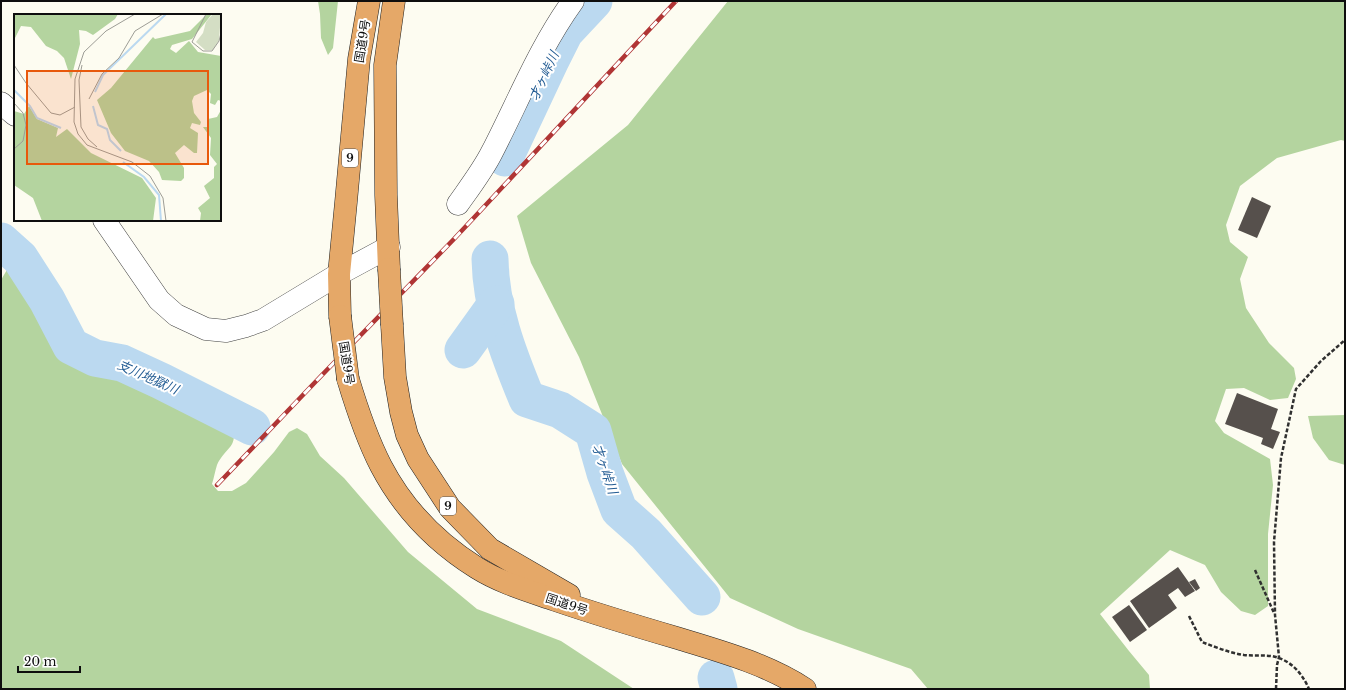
<svg xmlns="http://www.w3.org/2000/svg" width="1346" height="690" viewBox="0 0 1346 690" font-family="'Libre Baskerville','Noto Sans JP',serif">
<style>
.forest{fill:#b4d49f}
.lines{fill:none;stroke-linecap:round;stroke-linejoin:round}
.river{stroke:#bbd9f0;stroke-width:37}
.building{fill:#56504c}
.minor-casing{stroke:#414141;stroke-width:23}
.highway-casing{stroke:#1f1f1f;stroke-width:23}
.path{stroke:#303030;stroke-width:2.5;stroke-dasharray:4 2;stroke-linecap:butt}
.minor{stroke:#fff;stroke-width:22}
.highway{stroke:#e5a868;stroke-width:22}
.rail-casing{stroke:#b03535;stroke-width:4.5}
.rail{stroke:#fff;stroke-width:3;stroke-dasharray:9;stroke-linecap:butt}
.highway-bridge-casing{stroke:#1f1f1f;stroke-width:23;stroke-linecap:butt}
.highway-bridge{stroke:#e5a868;stroke-width:22}
.labels{text-anchor:middle;dominant-baseline:central;stroke-width:4;stroke-linejoin:round;paint-order:stroke}
.shield{fill:#fff;stroke:#565656;stroke-width:1}
.shield-label{font-size:11px;font-weight:bold;fill:#0e0e0e}
.street-label{font-size:12px;fill:#0e0e0e;stroke:#fff}
.water-label{font-size:13px;font-style:italic;fill:#245d94;stroke:#fff}
.inset-river{fill:none;stroke:#bbd9f0;stroke-width:2}
.inset-road{fill:none;stroke:#9d9d96;stroke-width:1}
.view{fill:#e8590c;fill-opacity:0.15;stroke:#e8590c;stroke-width:2}
.inset-edge{fill:none;stroke:#0e0e0e;stroke-width:2}
</style>
<rect width="100%" height="100%" fill="#fdfcf1"/>
<!-- forest -->
<g class="forest">
<polygon points="318,1 338,1 333,48 328,55 321,38 320,14"/>
<polygon points="728,1 1345,1 1345,141 1341,140 1277,158 1240,186 1226,225 1230,242 1248,257 1240,279 1246,308 1269,343 1294,368 1296,379 1288,398 1270,400 1244,388 1226,389 1215,421 1224,433 1270,459 1273,485 1268,534 1268,606 1255,615 1241,611 1221,592 1205,565 1170,550 1100,614 1129,651 1149,675 1150,689 928,689 911,669 798,629 730,598 622,464 579,357 531,263 517,216 628,125"/>
<path d="M17,263L24,270L69,353L74,358L122,369L230,422C241,447 226,446 217,465C215,471 214,478 212,484L218,491H232L246,483L274,452L289,432L297,428L307,434L320,456L344,478L408,552L477,609L561,641L634,689H1V280L8,268Z"/>
<polygon points="1345,415 1345,465 1329,460 1313,438 1308,416"/>
</g>
<g class="lines">
<!-- river -->
<g class="river">
<polyline points="505,158 551,60 565,32 594,1"/>
<polyline points="1,241 20,258 47,300 71,346 95,358 122,363 161,381 252,427"/>
<path d="M490,259C491,309 508,353 527,399L560,410L593,431L605,473L619,510L646,534L702,597"/>
<polyline points="463,350 496,304"/>
<polyline points="716,678 719,689"/>
</g>
</g>
<!-- building -->
<g class="building">
<polygon points="1252,197 1271,206 1257,238 1238,230"/>
<polygon points="1237,393 1278,409 1271,429 1280,432 1273,449 1261,444 1263,438 1225,424"/>
<polygon points="1178,567 1195,591 1185,597 1178,588 1168,595 1177,608 1149,628 1130,601"/>
<polygon points="1195,579 1200,588 1196,591 1189,582"/>
<polygon points="1129,605 1147,630 1130,642 1112,617"/>
</g>
<g class="lines">
<defs>
<g id="minor">
<polyline points="1,103 15,115"/>
<path d="M458,204C470,187 483,170 492,152C518,102 539,48 573,1"/>
<polyline points="104,220 159,300 176,315 206,329 226,331 246,326 263,320 339,274 389,247"/>
</g>
<g id="highway">
<polyline points="389,269 386,195 385,65 394,1"/>
<polyline points="340,316 339,274 346,202 359,59 369,1"/>
<polyline points="392,325 395,377 401,412 407,435 418,459 450,508 490,549 569,595"/>
<path d="M348,379C357,409 367,439 381,466C403,508 437,543 477,568C501,583 529,591 555,600C596,614 636,626 677,638C720,651 767,664 805,689"/>
</g>
</defs>
<!-- minor casing -->
<use href="#minor" class="minor-casing"/>
<!-- highway casing -->
<use href="#highway" class="highway-casing"/>
<!-- path -->
<g class="path">
<polyline points="1255,570 1274,613"/>
<path d="M1189,616L1202,642C1215,647 1230,653 1244,655C1253,656 1262,655 1271,656C1290,659 1302,673 1309,689"/>
<polyline points="1276,689 1277,665 1279,657 1275,615 1274,542 1281,458 1296,389 1321,361 1345,340"/>
</g>
<!-- minor -->
<use href="#minor" class="minor"/>
<!-- highway -->
<use href="#highway" class="highway"/>
<defs>
<polyline id="rail" points="217,485 322,375 454,239 676,1"/>
</defs>
<!-- rail casing -->
<use href="#rail" class="rail-casing"/>
<!-- rail -->
<use href="#rail" class="rail"/>
<defs>
<g id="highway-bridge">
<polyline points="389,269 392,325"/>
<polyline points="340,316 348,379"/>
</g>
</defs>
<!-- highway-bridge casing -->
<use href="#highway-bridge" class="highway-bridge-casing"/>
<!-- highway-bridge -->
<use href="#highway-bridge" class="highway-bridge"/>
</g>
<g class="labels">
<!-- shield labels -->
<g class="shield">
<rect x="342" y="149" width="16" height="18" rx="3"/>
<rect x="440" y="497" width="16" height="18" rx="3"/>
</g>
<g class="shield-label">
<text x="350" y="158">9</text>
<text x="448" y="506">9</text>
</g>
<!-- street labels -->
<g class="street-label">
<text transform="translate(362 41) rotate(-81)">国道9号</text>
<text transform="translate(347 363) rotate(81)">国道9号</text>
<text transform="translate(567 604) rotate(18)">国道9号</text>
</g>
<!-- water labels -->
<g class="water-label">
<text transform="translate(544 76) rotate(-65)">才ヶ峠川</text>
<text transform="translate(148 377) rotate(24)">支川地獄川</text>
<text transform="translate(605 469) rotate(71)">才ヶ峠川</text>
</g>
</g>
<!-- overview -->
<g transform="translate(14 14)">
<rect width="207" height="207" fill="#fdfcf1"/>
<path d="M0,0H104L101,5L79,21L72,17L65,16L66,30L57,65L50,44L43,37L32,32L17,13L7,12L0,26ZM193,0H198L178,25L158,31L156,35L162,39L175,27L184,38L207,42V87L204,86L201,91L196,89L197,80L193,76L180,82L178,87L180,99L187,108L186,111L178,109L176,114L184,119L183,139H180L170,131L161,139L170,154V164L167,167L148,166L145,158L135,147L111,137L97,119L83,86L97,74L139,23L141,25L176,17ZM15,92L23,105L44,114L42,123L53,115L77,139L128,164L142,184L139,207H28L19,184L0,171V97L10,100ZM207,96V207H186L187,199L184,194L196,184L190,172L200,164V153L203,150L196,141L197,124L189,113H194V105L203,103Z" fill="#b4d49f"/>
<path d="M199,0H207L205,26L199,36H191L182,28L189,19L192,8Z" fill="#d4dec4"/>
<path class="inset-river" d="M0,76L16,92L23,104L47,114M81,78L89,61L152,0M79,92L84,111L93,115L96,126L107,137M109,148L130,163L145,181L147,207"/>
<path class="inset-road" d="M121,0L92,17L70,38L61,65L60,108L64,120L73,131L118,148L136,162L149,184L152,207M192,0L178,28L189,37H198L205,27L207,19M0,51L12,69L37,99L46,101L61,93M68,51L65,66L67,113L74,125L83,133M75,85L88,60L105,44L121,17L149,0M0,89L9,99L12,111L9,127L0,135"/>
<path class="view" d="M13,57H194V150H13Z"/>
<rect width="207" height="207" class="inset-edge"/>
</g>
<!-- border -->
<rect width="1346" height="690" fill="none" stroke="#0e0e0e" stroke-width="4"/>
<!-- scale -->
<path d="M18 666v6h62v-6" fill="none" stroke="#0e0e0e" stroke-width="2"/>
<text x="24" y="666" font-size="12" fill="#0e0e0e" stroke="#ffffff" stroke-width="3" paint-order="stroke">20 m</text>
</svg>
